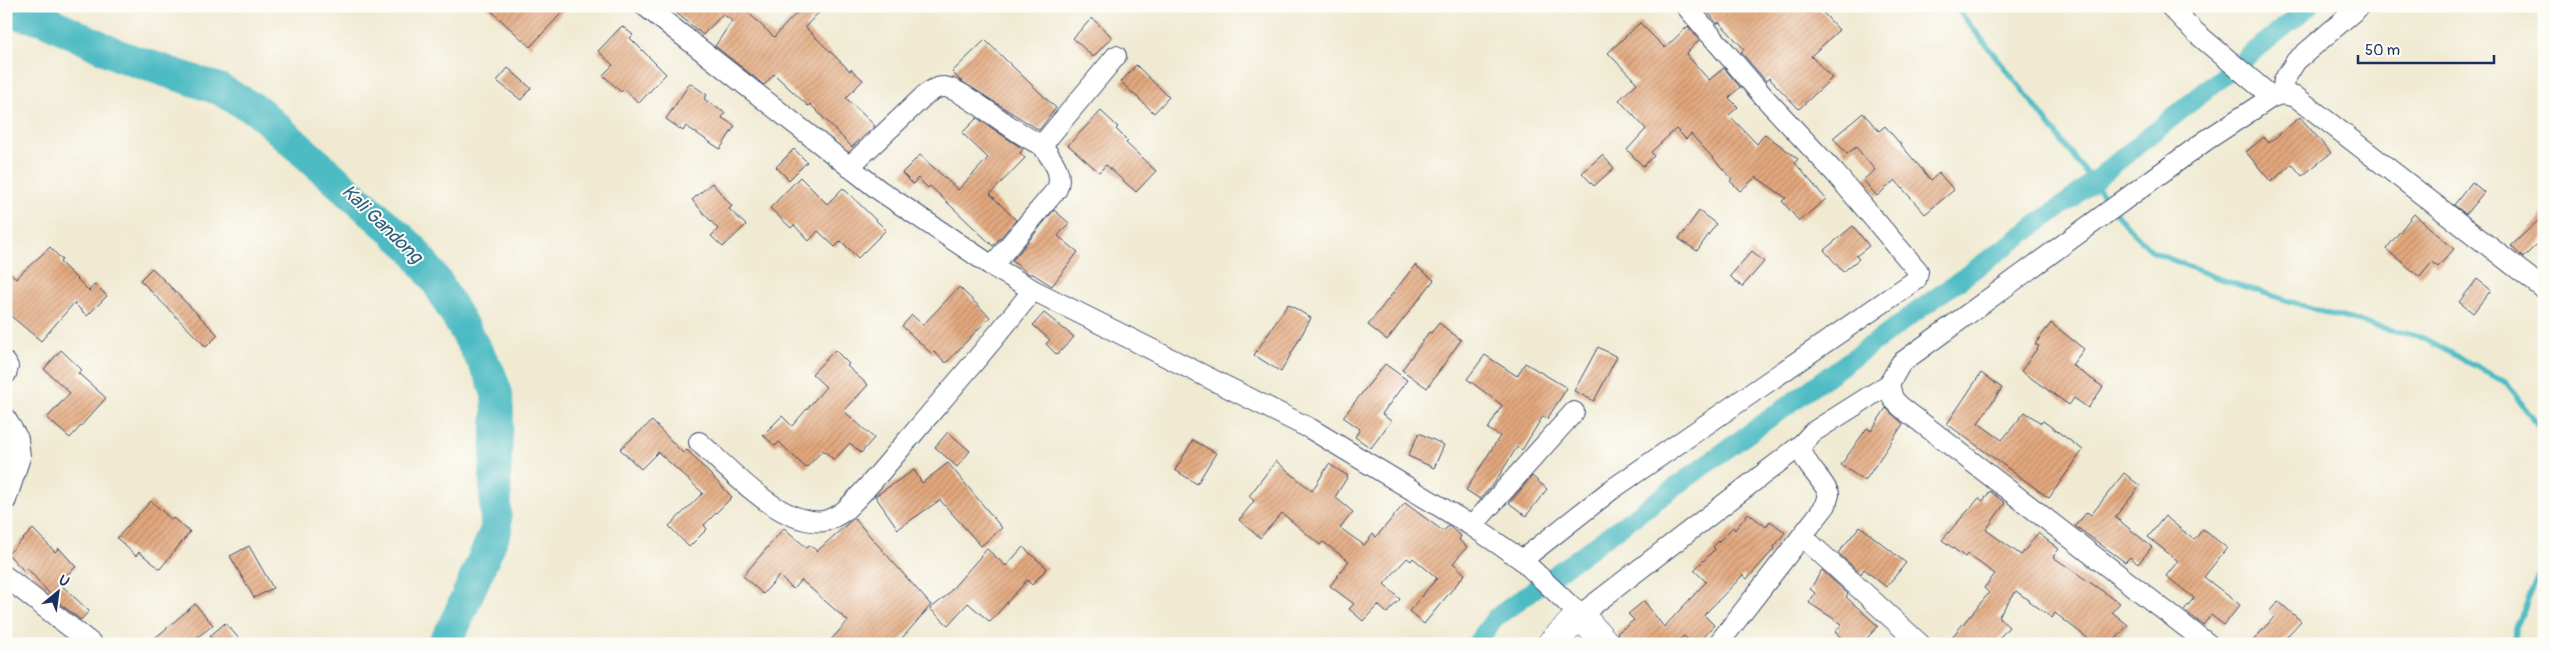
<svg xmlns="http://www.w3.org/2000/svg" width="2550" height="650" viewBox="0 0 2550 650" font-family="Pangolin,sans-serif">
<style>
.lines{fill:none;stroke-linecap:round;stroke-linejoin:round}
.stream{stroke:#4dbbc3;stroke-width:5.5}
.canal{stroke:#4dbbc3;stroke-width:19}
.river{stroke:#4dbbc3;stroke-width:32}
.building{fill:url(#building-hatch)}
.street-casing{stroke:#3b4b6f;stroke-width:22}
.secondary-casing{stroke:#3b4b6f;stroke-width:29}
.street{stroke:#fff;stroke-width:20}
.secondary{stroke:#fff;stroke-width:28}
.labels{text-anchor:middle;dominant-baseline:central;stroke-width:4;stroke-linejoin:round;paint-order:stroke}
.water-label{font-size:19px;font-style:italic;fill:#2c6081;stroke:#fdfcf7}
</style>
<defs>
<pattern id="building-hatch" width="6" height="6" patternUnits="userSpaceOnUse" patternTransform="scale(1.25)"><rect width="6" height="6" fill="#e3a87d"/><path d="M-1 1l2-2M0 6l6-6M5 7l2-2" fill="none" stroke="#b7896a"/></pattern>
</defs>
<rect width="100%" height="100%" fill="#fdfcf7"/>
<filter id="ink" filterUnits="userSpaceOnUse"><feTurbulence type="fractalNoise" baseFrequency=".02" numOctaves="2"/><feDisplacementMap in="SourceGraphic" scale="10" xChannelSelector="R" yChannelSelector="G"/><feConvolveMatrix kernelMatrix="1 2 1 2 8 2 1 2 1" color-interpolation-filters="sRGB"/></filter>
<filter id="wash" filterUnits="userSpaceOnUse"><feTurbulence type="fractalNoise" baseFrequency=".0096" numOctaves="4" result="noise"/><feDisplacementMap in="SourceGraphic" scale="20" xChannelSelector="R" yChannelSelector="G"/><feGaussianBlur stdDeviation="1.12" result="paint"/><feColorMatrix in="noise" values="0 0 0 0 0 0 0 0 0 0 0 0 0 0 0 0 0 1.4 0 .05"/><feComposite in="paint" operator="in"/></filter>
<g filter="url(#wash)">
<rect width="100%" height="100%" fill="#f0ead2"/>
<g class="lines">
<!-- stream -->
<g class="stream">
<polyline points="1955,6 2028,97 2123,222 2153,252 2220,279 2330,314 2423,338 2505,382 2544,433"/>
<polyline points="2515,644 2516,628 2544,562"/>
</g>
<!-- canal -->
<polyline class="canal" points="1476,644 1495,618 2074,197 2310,6"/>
<!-- river -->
<polyline class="river" points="6,12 43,19 120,56 219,89 258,111 412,248 437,282 490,374 497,394 498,413 495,476 496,530 454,626 443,644"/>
</g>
<g id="blocks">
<!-- building -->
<g class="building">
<polygon points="486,6 568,6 530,47"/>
<polygon points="668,6 741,6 774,37 803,6 825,6 805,27 850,71 851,69 863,80 846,98 875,126 852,147 810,104 808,106 774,74 764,85 715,46 732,21 723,14 703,35"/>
<polygon points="1704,6 1817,6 1839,30 1811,56 1832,78 1799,109 1769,78 1766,81 1741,52 1744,49 1719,22 1717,24"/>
<polygon points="1092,18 1112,37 1093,57 1073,38"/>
<polygon points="1640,23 1665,48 1688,26 1699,40 1686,54 1709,80 1724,68 1740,87 1729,98 1738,107 1729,115 1757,144 1765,134 1798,159 1795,163 1826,199 1799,221 1782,201 1786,198 1756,177 1740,191 1730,181 1732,179 1691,134 1686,139 1676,129 1651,152 1654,156 1643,166 1627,150 1646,129 1619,100 1637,83 1608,53"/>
<polygon points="622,26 633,35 630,38 666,74 639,103 624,89 621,92 603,75 613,65 598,51"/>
<polygon points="985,40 1056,108 1039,130 961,81 952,72"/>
<polygon points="1136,65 1169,97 1154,113 1121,82"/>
<polygon points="508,68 531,88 521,100 497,81"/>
<polygon points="690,83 707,95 704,99 725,113 722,118 735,126 720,149 686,126 683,131 666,119"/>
<polygon points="1101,111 1118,127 1116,129 1128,141 1126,143 1156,171 1136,192 1106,165 1099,172 1068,145"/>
<polygon points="1863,113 1879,131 1885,126 1931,180 1939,173 1954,190 1925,214 1895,180 1877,196 1863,180 1875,170 1856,147 1847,154 1833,138"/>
<polygon points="2300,117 2331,153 2302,176 2292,164 2271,182 2246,152 2264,137 2269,143"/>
<polygon points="977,118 1023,149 1020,153 1025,158 990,194 1016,220 993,246 930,186 928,188 918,178 913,184 902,173 920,155 958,190 988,158 962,133"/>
<polygon points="794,149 807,162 789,180 776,167"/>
<polygon points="1602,155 1614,168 1594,186 1582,173"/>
<polygon points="800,177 827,204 843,188 886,230 858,258 841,241 835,247 818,231 809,241 794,225 791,228 770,208"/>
<polygon points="2472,182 2484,192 2466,214 2454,205"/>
<polygon points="712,183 732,206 729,209 746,225 723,247 711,236 718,229 692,200"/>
<polygon points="1054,210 1069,223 1058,236 1078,252 1052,286 1033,274 1029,274 1012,261"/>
<polygon points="1699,211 1716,224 1697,251 1679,239"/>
<polygon points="2414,214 2454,249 2438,267 2432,262 2420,277 2386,249"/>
<polygon points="2544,215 2544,237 2523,258 2511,246"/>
<polygon points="1853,226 1869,246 1856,256 1859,259 1843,272 1824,250"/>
<polygon points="50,247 62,260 60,262 89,291 95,284 107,296 87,316 74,303 41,341 6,312 6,270 16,278"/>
<polygon points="1752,251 1764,262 1742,287 1730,276"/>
<polygon points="1415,265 1434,280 1387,340 1368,325"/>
<polygon points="152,268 218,335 206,347 140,280"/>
<polygon points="2477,279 2491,290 2473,313 2459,302"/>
<polygon points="959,287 990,317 946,363 934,352 932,354 902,326 912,315 923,325"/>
<polygon points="1288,304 1311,318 1281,372 1254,355"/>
<polygon points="1044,313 1074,337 1057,355 1046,344 1050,340 1033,325"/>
<polygon points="1439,323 1461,340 1427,388 1402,370 1429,332 1431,333"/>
<polygon points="2051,323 2084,349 2072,365 2103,387 2088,408 2074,398 2069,405 2021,371 2039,346 2035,344"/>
<polygon points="1598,347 1617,357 1594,401 1574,391"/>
<polygon points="61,350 82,370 78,373 106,398 70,438 47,418 70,393 44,369"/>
<polygon points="835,350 849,364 847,366 868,385 844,411 874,438 861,453 850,443 834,460 823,450 806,468 779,442 775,446 763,435 782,416 792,426 826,387 812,374"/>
<polygon points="1485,355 1517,376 1525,363 1567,388 1547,419 1543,416 1522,450 1517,447 1495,482 1480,499 1466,490 1500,436 1488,429 1502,405 1467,379"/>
<polygon points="1385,364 1407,380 1382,414 1391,421 1371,448 1355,437 1360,429 1343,417"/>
<polygon points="1981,373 2002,388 1978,423 2002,440 2025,412 2041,423 2043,421 2083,450 2049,498 1947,424"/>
<polygon points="1886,408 1903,424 1865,481 1841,465 1867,428 1871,431"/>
<polygon points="652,421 683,453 687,450 732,497 704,525 707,529 689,547 669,526 703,493 658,452 641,469 620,449"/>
<polygon points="948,432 970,451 957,467 935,447"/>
<polygon points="1419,433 1444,445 1434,468 1408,456"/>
<polygon points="1193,440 1216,453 1197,484 1175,470"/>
<polygon points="1276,461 1312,491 1329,464 1348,476 1335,497 1353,512 1340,528 1364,545 1373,534 1376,537 1405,503 1443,531 1449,526 1461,536 1459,540 1467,547 1453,563 1465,574 1424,624 1409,611 1437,578 1413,558 1411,561 1407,558 1384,584 1400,599 1387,613 1378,605 1363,621 1349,609 1354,604 1330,586 1349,561 1323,542 1320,545 1282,513 1260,538 1239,520 1254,501 1249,496"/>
<polygon points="948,463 1002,528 981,546 940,500 898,529 875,496 914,470 922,483"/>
<polygon points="2124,473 2140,486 2115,517 2152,547 2138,564 2130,557 2125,562 2075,526 2087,512 2091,515"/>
<polygon points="1532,476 1547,489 1526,516 1509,503"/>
<polygon points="1990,491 2005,503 1986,530 2021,555 2038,533 2059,549 2053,557 2120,603 2112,612 2128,625 2112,644 2095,644 2055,613 2052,618 2016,591 1998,617 2009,627 1994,644 1946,644 1989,593 1984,588 1995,574 1967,554 1965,557 1942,540 1979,498 1983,501"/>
<polygon points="151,501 172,520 173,518 190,532 160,569 139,552 136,556 117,538"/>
<polygon points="1748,513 1766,527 1770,521 1785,532 1774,547 1775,548 1747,579 1743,575 1704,615 1714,625 1697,644 1692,644 1684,636 1676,642 1678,644 1621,644 1617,633 1634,620 1628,614 1644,601 1664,627 1706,582 1694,570 1715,549 1713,547 1733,527 1735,530"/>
<polygon points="2165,516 2194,540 2203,529 2227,548 2204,577 2240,605 2224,625 2211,615 2203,625 2184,610 2194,598 2166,576 2178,561 2148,537"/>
<polygon points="854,518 931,605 897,644 827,644 848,621 801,580 793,589 779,576 763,594 743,576 784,528 807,548 809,545 817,551"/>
<polygon points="1860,526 1906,563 1886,587 1864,569 1861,574 1838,553"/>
<polygon points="33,529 55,552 59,548 76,567 58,582 89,611 81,620 55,600 27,568 24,571 8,554"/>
<polygon points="249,546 273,588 254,598 230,556"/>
<polygon points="1023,547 1047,568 1032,585 1027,580 990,622 968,603 948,625 930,609 945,597 987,549 1006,566"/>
<polygon points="1822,570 1848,594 1846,597 1878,626 1862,644 1848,644 1835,632 1842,624 1809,603 1815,593 1810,589"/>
<polygon points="2278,601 2301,621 2280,644 2250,644 2274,617 2269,612"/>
<polygon points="195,604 213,625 189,644 148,644"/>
<polygon points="225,623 244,644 217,644 210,636"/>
</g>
</g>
</g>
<g filter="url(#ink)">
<use href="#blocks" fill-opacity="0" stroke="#3b4b6f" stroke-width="1"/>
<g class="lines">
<defs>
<g id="street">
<polyline points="645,6 879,190 992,266 1033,290 1311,429 1472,526 1522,560 1580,615 1801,445"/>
<polyline points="2170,6 2195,32 2272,97"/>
<polyline points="2282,94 2284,80 2296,61 2360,6"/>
<path d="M849,167L925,95C931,91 936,87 943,87C961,86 1016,136 1042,145L1116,56"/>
<path d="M992,266L1057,189C1064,172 1051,159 1042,145"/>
<polyline points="6,363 8,367 6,374"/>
<polyline points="6,419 18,439 20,457 6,500"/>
<path d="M699,442C728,468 781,527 824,521C829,520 839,515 844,511C869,488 890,460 912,435C953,387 994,340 1033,290"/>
<polyline points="1472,526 1574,412"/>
<polyline points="1802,536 1920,644"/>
<polyline points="1522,560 1611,490 1916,280 1918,271 1835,173 1763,96 1686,6"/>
<polyline points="6,577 92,644"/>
<path d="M1718,644L1826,505L1829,494C1821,476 1803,465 1801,445L1813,432L1889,384"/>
<polyline points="2208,644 1901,407 1893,399 1889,384 1901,363 2205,141 2272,97 2282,94 2296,97 2544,289"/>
</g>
<polyline id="secondary" points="1551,644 1580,615 1606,644"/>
</defs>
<!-- street casing -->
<use href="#street" class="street-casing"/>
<!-- secondary casing -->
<use href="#secondary" class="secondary-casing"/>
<!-- street -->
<use href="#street" class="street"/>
<!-- secondary -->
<use href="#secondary" class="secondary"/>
</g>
</g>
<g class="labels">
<!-- water labels -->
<g class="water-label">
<text transform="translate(382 224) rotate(44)">Kali Gandong</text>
</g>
</g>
<!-- margin -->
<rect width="2550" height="650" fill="none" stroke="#fdfcf7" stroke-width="25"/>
<!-- north arrow -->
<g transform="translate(58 592) rotate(29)" stroke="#fdfcf7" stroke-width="4" paint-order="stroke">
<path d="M0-4L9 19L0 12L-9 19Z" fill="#1b2f5e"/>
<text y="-8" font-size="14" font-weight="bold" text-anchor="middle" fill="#1b2f5e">U</text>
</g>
<!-- scale -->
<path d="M2358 55v8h136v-8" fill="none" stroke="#1b2f5e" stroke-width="2.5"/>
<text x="2365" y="55" font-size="15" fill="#1b2f5e" stroke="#fdfcf7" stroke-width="4" paint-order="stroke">50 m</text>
</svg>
